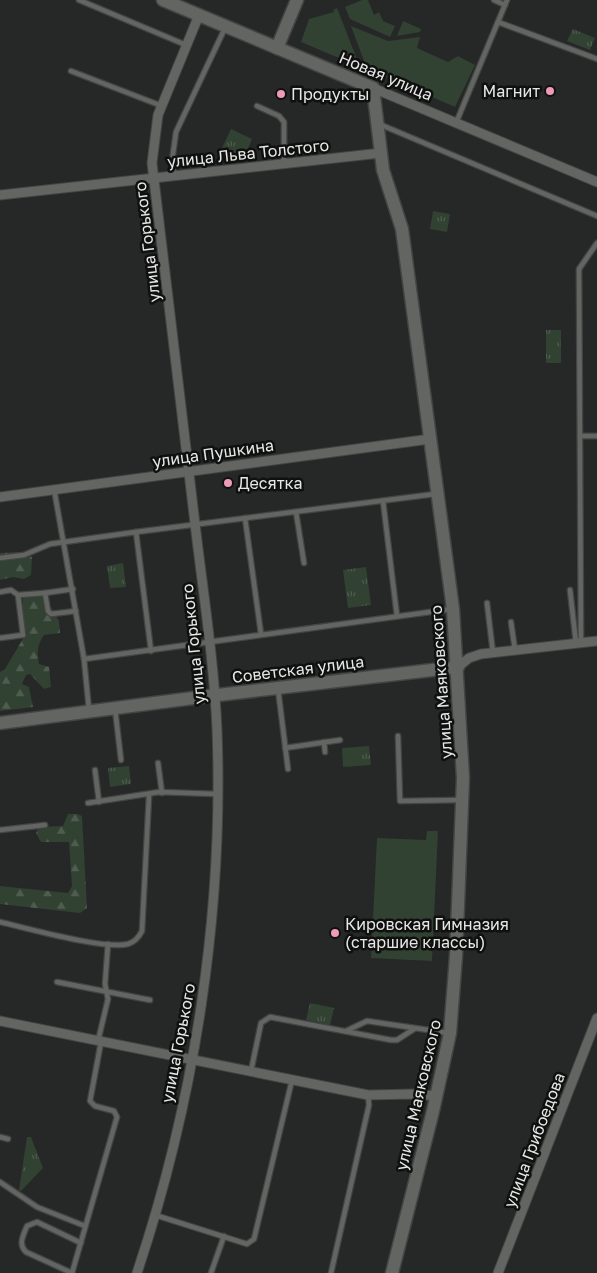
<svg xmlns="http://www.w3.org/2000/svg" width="597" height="1273" viewBox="0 0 597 1273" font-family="'Golos Text',sans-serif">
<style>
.green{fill:#314132}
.forest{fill:url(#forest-firs)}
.park{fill:url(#park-tufts)}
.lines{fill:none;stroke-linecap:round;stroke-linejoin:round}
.lane-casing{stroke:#434443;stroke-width:7}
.street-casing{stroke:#434443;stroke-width:11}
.secondary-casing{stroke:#434443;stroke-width:15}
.lane{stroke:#636563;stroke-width:4.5}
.street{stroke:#636563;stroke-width:9}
.secondary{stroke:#636563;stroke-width:12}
.poi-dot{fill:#ef9ab8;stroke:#0f100f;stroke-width:2}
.labels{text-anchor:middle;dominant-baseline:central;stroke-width:5;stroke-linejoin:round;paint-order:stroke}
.street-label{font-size:16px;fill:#e6e8e6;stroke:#0f100f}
.poi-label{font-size:16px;fill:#e6e8e6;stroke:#0f100f;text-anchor:start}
</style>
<defs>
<pattern id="forest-firs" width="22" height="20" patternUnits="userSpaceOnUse" patternTransform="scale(1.25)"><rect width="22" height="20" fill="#314132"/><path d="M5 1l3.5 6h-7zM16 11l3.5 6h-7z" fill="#4f5c50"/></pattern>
<pattern id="park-tufts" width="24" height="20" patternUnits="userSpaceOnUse" patternTransform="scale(1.25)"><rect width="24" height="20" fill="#314132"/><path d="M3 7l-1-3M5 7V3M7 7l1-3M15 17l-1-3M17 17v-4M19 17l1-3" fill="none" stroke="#4f5c50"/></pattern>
</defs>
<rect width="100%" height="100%" fill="#252826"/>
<!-- green -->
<g class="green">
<polygon points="362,0 368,0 374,15 379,12 383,21 395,26 390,37 350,19 345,7"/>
<polygon points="337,8 360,67 301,42 309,19 334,12 333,10"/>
<polygon points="403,21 421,29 420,32 397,36"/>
<polygon points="351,26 388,41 420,37 417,48 448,62 458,56 475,65 455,107 367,69"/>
<polygon points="427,831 438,831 432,961 371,958 377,838 426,840"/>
</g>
<!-- forest -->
<g class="forest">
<polygon points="19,552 32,557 31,575 24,579 13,577 0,580 0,553"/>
<path d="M35,590L42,592L59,621L60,633L44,635C37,645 37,652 39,664L49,667L51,687L44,689L30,674L26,675L22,684L29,687L33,707L0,711V672L5,669L24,637L25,627L21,620L23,598L28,592Z"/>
<polygon points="68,814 77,814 82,816 87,908 80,913 0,904 0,886 68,893 72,886 69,842 41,842 36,833 39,827 63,826"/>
</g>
<!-- park -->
<g class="park">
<polygon points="573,29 595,38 590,50 567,41"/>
<polygon points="231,129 252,139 244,158 222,148"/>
<polygon points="433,211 450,214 447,232 430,229"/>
<rect x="546" y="330" width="15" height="33"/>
<polygon points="123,563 126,587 110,588 107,566"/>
<polygon points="366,567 371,605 348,608 343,570"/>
<polygon points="369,746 371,765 343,767 342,748"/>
<polygon points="129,766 131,784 110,787 108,768"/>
<polygon points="310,1003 334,1008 330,1025 306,1020"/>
<polygon points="27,1137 31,1137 43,1168 21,1191 19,1190"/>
</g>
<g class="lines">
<defs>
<g id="lane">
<polyline points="79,0 186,45"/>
<polyline points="494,0 505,5"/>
<polyline points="498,22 597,59"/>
<polyline points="71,71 162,106"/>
<polyline points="257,106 279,116 284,122 284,163"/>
<polyline points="456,123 507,0"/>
<polyline points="379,124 597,216"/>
<polyline points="174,176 172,161 176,132 225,28"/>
<polyline points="580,436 597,436"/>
<polyline points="54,489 84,659 89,710"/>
<polyline points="383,501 397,616"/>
<polyline points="296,512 304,563"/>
<polyline points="245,518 261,634"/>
<polyline points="0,558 24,555 50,544 136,532"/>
<polyline points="73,589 45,593 48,611 51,614 76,611"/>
<polyline points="570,590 576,643"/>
<polyline points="0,592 11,590 18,595 45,593"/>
<polyline points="487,603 493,653"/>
<polyline points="511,622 515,650"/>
<polyline points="0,638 23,635 18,595"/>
<polyline points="581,643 579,269 597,243"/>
<polyline points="151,651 136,532 435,494"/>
<polyline points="84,659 452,609"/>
<polyline points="278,689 288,769"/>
<polyline points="115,709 121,760"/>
<polyline points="398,736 400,801 461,800"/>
<polyline points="324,742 325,752"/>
<polyline points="285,748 340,740"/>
<polyline points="158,763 162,793"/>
<polyline points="95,770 99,802"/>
<polyline points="88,803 159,792 217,794"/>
<polyline points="0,830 45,825"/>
<path d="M0,922C26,928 105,950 128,944C135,942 139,937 142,931L149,796"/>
<polyline points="57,982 150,1000"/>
<polyline points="346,1031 367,1021 449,1033"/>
<polyline points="98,1041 108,999 105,984 108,944"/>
<polyline points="251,1071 261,1023 270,1017 391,1040 397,1040 414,1029"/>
<polyline points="0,1137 8,1139"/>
<polyline points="0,1182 37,1207 85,1226"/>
<polyline points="155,1215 247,1244 254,1239 292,1080"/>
<polyline points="72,1273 117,1117 114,1111 95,1106 90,1101 101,1042"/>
<path d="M72,1273L26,1252C18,1244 23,1236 27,1226L37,1222L81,1243"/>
<polyline points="211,1273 224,1236"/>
<polyline points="331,1273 369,1105 368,1095"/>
</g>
<g id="street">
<polyline points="373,88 597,182"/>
<polyline points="0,195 381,153"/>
<polyline points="0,497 430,439"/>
<polyline points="458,667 469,658 481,654 597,641"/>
<polyline points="0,1021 368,1095 413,1094 437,1096"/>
<path d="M137,1273C195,1099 224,912 217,729C214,663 204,598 196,532C182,409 167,286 152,163L158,115L199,15"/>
<polyline points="498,1273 597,1018"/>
</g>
<g id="secondary">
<polyline points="163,0 373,88 383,170 402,229 453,609 463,778 456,956 450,1033 433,1111 392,1273"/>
<polyline points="277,48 297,0"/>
<polyline points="0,723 201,697 458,667"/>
</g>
</defs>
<!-- lane casing -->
<use href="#lane" class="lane-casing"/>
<!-- street casing -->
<use href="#street" class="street-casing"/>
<!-- secondary casing -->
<use href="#secondary" class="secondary-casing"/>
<!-- lane -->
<use href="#lane" class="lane"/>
<!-- street -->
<use href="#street" class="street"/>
<!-- secondary -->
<use href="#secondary" class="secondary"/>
</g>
<!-- markers -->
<g class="poi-dot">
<circle cx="550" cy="91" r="5"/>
<circle cx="281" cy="94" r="5"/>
<circle cx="228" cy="483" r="5"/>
<circle cx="335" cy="933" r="5"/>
</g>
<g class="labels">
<!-- street labels -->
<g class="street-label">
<text transform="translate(386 76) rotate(23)">Новая улица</text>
<text transform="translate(248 153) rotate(-6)">улица Льва Толстого</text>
<text transform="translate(147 242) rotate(-97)">улица Горького</text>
<text transform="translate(213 453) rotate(-8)">улица Пушкина</text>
<text transform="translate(193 644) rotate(-96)">улица Горького</text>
<text transform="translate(298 669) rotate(-7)">Советская улица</text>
<text transform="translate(441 682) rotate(-94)">улица Маяковского</text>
<text transform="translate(178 1043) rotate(-79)">улица Горького</text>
<text transform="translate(418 1095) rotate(-77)">улица Маяковского</text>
<text transform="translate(534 1140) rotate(-69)">улица Грибоедова</text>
</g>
<!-- poi labels -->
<g class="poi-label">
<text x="540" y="91" text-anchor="end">Магнит</text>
<text x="291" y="94">Продукты</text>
<text x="238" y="483">Десятка</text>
<text x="345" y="924">Кировская Гимназия<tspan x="345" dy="18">(старшие классы)</tspan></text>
</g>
</g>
</svg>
